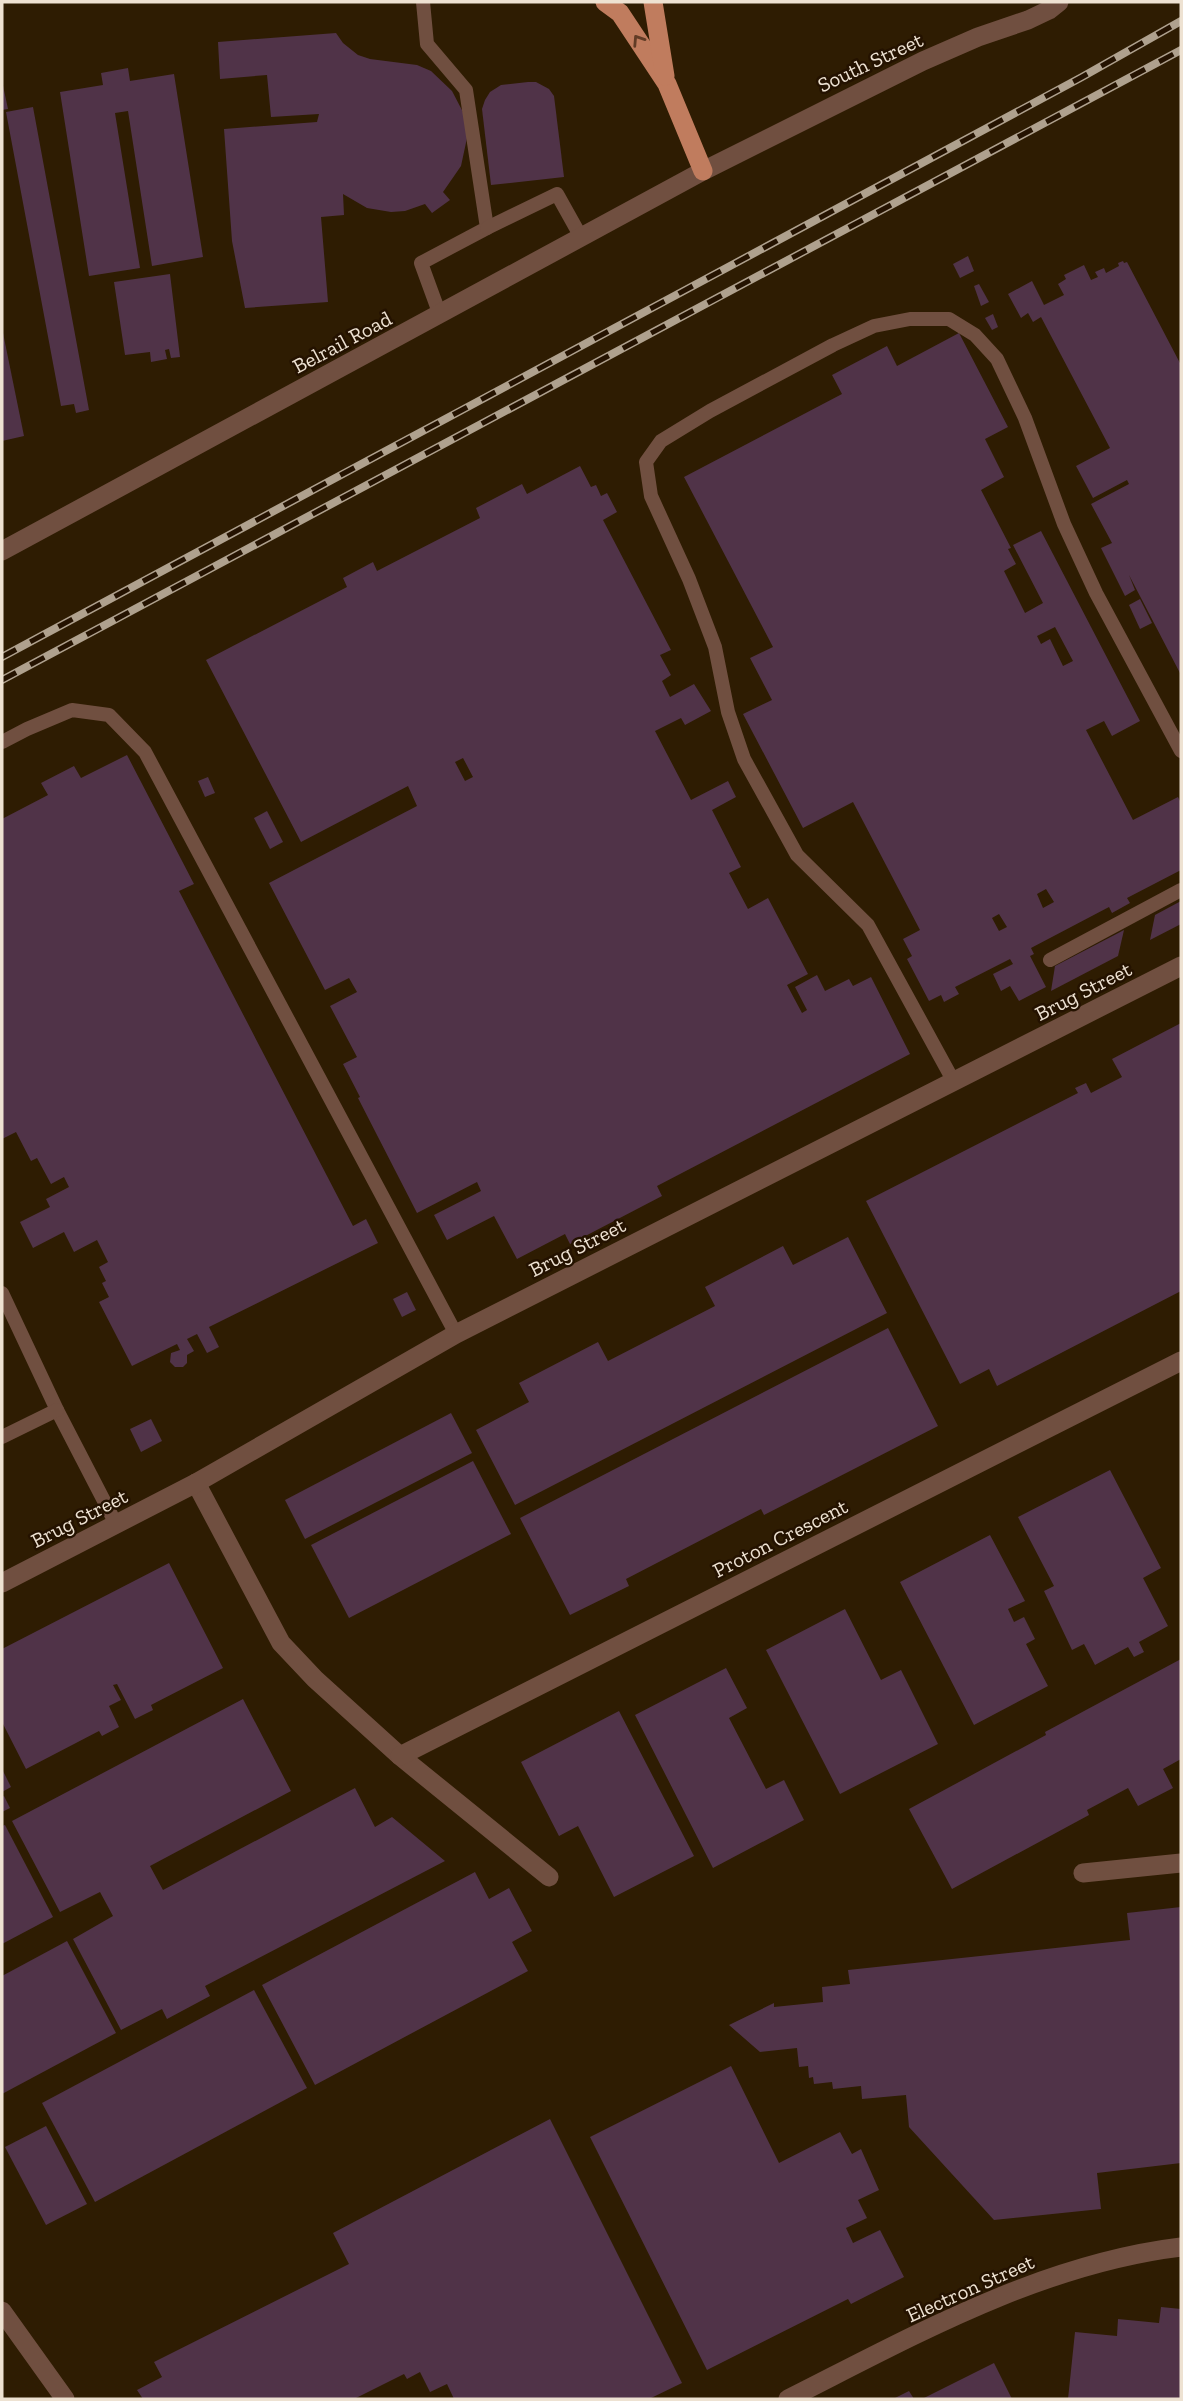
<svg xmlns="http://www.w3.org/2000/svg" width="1183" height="2401" viewBox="0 0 1183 2401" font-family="'Zilla Slab',serif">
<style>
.building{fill:#503348;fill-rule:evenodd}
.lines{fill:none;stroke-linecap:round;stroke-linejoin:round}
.service{stroke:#704f40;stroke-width:14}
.minor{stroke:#704f40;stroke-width:19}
.tertiary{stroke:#704f40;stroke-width:19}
.primary{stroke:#c07c5e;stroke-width:19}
.rail-casing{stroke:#afa18e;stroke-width:8}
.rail{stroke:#241200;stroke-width:5;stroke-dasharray:16;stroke-linecap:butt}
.oneway{stroke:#623c26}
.labels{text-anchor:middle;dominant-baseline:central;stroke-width:5;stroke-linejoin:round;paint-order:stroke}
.street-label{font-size:21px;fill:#eee2d2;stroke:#241200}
</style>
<rect width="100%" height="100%" fill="#2e1c02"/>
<!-- building -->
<g class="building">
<polygon points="336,33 343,43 358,55 370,59 417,65 431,71 452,91 464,114 467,138 461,166 443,192 450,200 432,213 425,204 405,211 391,212 367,208 343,194 344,215 321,217 328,302 245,308 232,241 224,129 317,122 319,114 271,117 267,75 220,79 218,42"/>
<polygon points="128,68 130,81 174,74 203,257 152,266 128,111 115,113 140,268 89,276 60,92 103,85 101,73"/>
<polygon points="2,81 8,109 2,110"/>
<polygon points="528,82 536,82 549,89 554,96 564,177 491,185 482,109 485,100 490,92 501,85"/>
<polygon points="33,107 89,410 76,413 74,404 61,406 6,112"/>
<polygon points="968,256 974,271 960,278 953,264"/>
<polygon points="1123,261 1124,263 1127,262 1181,365 1181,675 1129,575 1135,590 1125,596 1101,548 1112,543 1091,504 1129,484 1127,480 1093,498 1076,466 1110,448 1041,317 1033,322 1028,313 1021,318 1008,294 1032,281 1044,305 1064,295 1058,284 1066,279 1064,275 1084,265 1091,280 1098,277 1095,272 1104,268 1106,273 1119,266 1118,263"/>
<polygon points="170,274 180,357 171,358 169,349 165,350 167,359 151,362 150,352 125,355 114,282"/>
<polygon points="979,284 989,302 981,306 974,286"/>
<polygon points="993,314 998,327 992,330 985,318"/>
<polygon points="2,328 24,436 2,441"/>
<path d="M959,333L1008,427L985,439L1004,477L981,490L1011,548L1008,549L1016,564L1004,571L1025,613L1043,603L1013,545L1041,531L1140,721L1112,736L1104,721L1086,730L1133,820L1178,797L1181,803V870L1127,898L1130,903L1112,913L1109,907L1031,948L1034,954L1030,956L1046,987L1019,1001L1010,986L1001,991L993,974L1013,964L1010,959L955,987L959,994L944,1002L941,995L929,1001L907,959L912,956L903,939L920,930L853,802L803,828L743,714L772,700L750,658L773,647L684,477L842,394L832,375L887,346L897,366ZM1055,627L1073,661L1063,666L1050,639L1041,644L1037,636ZM1046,889L1054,902L1043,908L1037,894ZM999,914L1007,927L999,931L992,918Z"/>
<path d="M580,466L591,487L596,485L601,496L607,493L617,512L603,520L671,650L660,655L671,675L662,681L670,697L694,684L711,711L685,725L681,718L655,731L691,800L728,781L736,797L712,810L741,867L729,873L748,909L768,898L808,974L787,985L802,1013L807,1010L795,987L817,975L825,991L849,979L853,986L871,977L910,1054L657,1186L662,1196L570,1244L565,1234L517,1259L494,1216L447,1240L434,1215L481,1191L477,1182L417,1213L358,1098L360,1097L343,1064L357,1057L330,1006L357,992L349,978L325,990L269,883L417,806L408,786L301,842L206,660L347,587L343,578L373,562L377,571L480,518L476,508L522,484L527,494ZM463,758L473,777L465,781L455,762Z"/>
<polygon points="1140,599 1152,623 1140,629 1129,605"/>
<polygon points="127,755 194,884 179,891 353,1226 366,1219 378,1243 209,1327 219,1347 207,1353 197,1334 187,1339 194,1351 187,1355 187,1363 183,1367 175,1367 170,1362 171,1353 180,1350 177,1344 132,1366 99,1302 109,1297 102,1283 106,1281 99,1267 108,1262 97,1240 74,1252 64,1232 33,1248 20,1222 50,1207 46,1199 69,1187 64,1177 51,1184 37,1158 31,1161 16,1132 2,1139 2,819 48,795 41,783 74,766 81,778"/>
<polygon points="208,777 215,793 205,797 198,781"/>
<polygon points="267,811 283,842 270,849 254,818"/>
<polygon points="1181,901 1181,924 1150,940 1155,915"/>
<polygon points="1124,930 1118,956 1051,991 1055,966"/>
<polygon points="1181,1023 1181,1291 997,1386 989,1369 960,1384 866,1201 1078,1093 1075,1088 1086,1083 1091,1093 1122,1077 1112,1059"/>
<polygon points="848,1237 887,1313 515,1505 476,1430 529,1402 519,1383 598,1342 608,1361 715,1306 705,1287 783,1246 793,1265"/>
<polygon points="407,1292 416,1310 402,1317 393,1299"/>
<polygon points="888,1328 938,1426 764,1515 761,1509 626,1579 629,1586 570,1615 520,1518"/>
<polygon points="451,1413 472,1453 305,1539 285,1500"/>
<polygon points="151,1419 162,1441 141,1452 130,1429"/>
<polygon points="473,1461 511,1534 349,1618 311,1545"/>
<polygon points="1110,1470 1161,1568 1143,1578 1168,1626 1139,1642 1144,1652 1134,1657 1128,1647 1095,1665 1084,1644 1072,1650 1044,1591 1054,1586 1018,1517"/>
<polygon points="990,1535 1025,1601 1008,1609 1014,1622 1024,1617 1035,1639 1026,1644 1048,1686 974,1725 900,1582"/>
<polygon points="169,1563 223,1668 151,1705 153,1710 135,1719 117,1684 113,1685 121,1700 109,1706 119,1727 102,1736 99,1731 26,1769 2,1722 2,1649"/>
<polygon points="845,1609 881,1680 901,1670 938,1744 840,1794 766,1650"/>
<polygon points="1181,1659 1181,1759 1163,1769 1173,1788 1138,1806 1128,1788 1087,1810 1089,1815 952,1889 909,1809 1046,1735 1045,1732"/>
<polygon points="726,1668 747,1708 729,1718 766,1789 784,1780 804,1820 713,1868 635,1715"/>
<polygon points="243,1699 291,1791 150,1866 163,1890 355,1788 375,1827 392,1817 445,1861 205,1986 210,1996 167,2019 162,2009 121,2030 73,1939 113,1916 100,1892 60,1912 12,1821"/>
<polygon points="619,1711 694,1856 614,1897 578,1826 559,1836 521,1762"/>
<polygon points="2,1769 11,1787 2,1792"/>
<polygon points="4,1796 10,1808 2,1812 2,1797"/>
<polygon points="5,1825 53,1917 2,1944 2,1826"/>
<polygon points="475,1872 489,1899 509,1888 532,1931 512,1942 528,1971 315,2085 262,1985"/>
<polygon points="1181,1907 1181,2163 1097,2173 1101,2209 994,2220 909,2127 906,2095 862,2099 861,2086 833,2089 832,2082 814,2084 813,2077 809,2078 808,2066 799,2067 797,2048 760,2052 729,2025 774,2003 774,2007 823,2002 822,1987 850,1984 848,1970 1130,1940 1127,1913"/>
<polygon points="67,1941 116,2033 2,2094 2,1976"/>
<polygon points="254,1990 307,2088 95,2202 42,2103"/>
<polygon points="731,2066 779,2163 840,2132 852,2154 861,2149 879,2190 858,2200 867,2218 846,2228 853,2243 880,2230 904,2277 851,2304 848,2299 707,2370 590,2137"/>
<polygon points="550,2119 682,2383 649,2399 454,2399 447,2384 430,2392 420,2372 407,2379 404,2374 354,2399 143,2399 137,2390 162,2377 154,2362 349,2264 333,2233"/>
<polygon points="46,2126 87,2204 46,2225 5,2147"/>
<polygon points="1161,2307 1181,2309 1181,2399 1068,2399 1075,2332 1117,2336 1118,2319 1159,2323"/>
<polygon points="994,2363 1012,2399 922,2399"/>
<polygon points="909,2391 914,2399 893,2399"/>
</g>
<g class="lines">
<!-- service -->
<g class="service">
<polyline points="423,2 427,44 466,90 487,228 421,263 440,315"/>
<polyline points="487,228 557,194 581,237"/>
<polyline points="2,742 27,729 72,710 109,715 145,752 456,1334"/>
<polyline points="1050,960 1181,890"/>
<polyline points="954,1082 868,925 797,855 744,759 728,712 715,647 689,579 651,496 646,462 661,441 710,411 833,345 874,326 910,319 949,319 975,335 997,359 1025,418 1064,524 1096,593 1181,751"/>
<polyline points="2,1293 57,1410 116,1524"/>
<polyline points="2,1437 57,1410"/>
</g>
<!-- minor -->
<g class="minor">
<polyline points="196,1483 281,1643 315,1679 400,1756 549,1877"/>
<polyline points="2,1583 196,1483 456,1334 1181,966"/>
<polyline points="400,1756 1181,1361"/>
<polyline points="1083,1873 1181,1863"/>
<polyline points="2,2311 65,2399"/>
<path d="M788,2399C913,2336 1040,2264 1181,2247"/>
</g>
<!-- tertiary -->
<polyline class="tertiary" points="2,551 703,171 923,61 978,37 1028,20 1049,10 1059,2"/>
<!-- primary -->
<g class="primary">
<polyline points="605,2 620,13 667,84 703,171"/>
<polyline points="653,2 665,76"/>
</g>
<defs>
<g id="rail">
<polyline points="2,657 1082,77 1181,21"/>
<polyline points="2,680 1181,50"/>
</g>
</defs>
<!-- rail casing -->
<use href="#rail" class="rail-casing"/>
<!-- rail -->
<use href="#rail" class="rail"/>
</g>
<!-- one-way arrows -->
<defs><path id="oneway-chevron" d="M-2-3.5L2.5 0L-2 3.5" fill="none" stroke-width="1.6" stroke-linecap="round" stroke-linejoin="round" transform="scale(1.75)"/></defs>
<use class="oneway" href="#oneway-chevron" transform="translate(638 40) rotate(-123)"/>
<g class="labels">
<!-- street labels -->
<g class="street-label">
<text transform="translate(870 62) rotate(-25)">South Street</text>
<text transform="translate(342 342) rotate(-28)">Belrail Road</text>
<text transform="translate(1083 991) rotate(-27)">Brug Street</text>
<text transform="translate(577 1247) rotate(-27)">Brug Street</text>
<text transform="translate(79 1518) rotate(-27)">Brug Street</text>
<text transform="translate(780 1538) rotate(-27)">Proton Crescent</text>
<text transform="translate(970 2288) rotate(-24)">Electron Street</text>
</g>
</g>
<!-- border -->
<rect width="1183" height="2401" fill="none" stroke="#eee2d2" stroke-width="7"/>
</svg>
